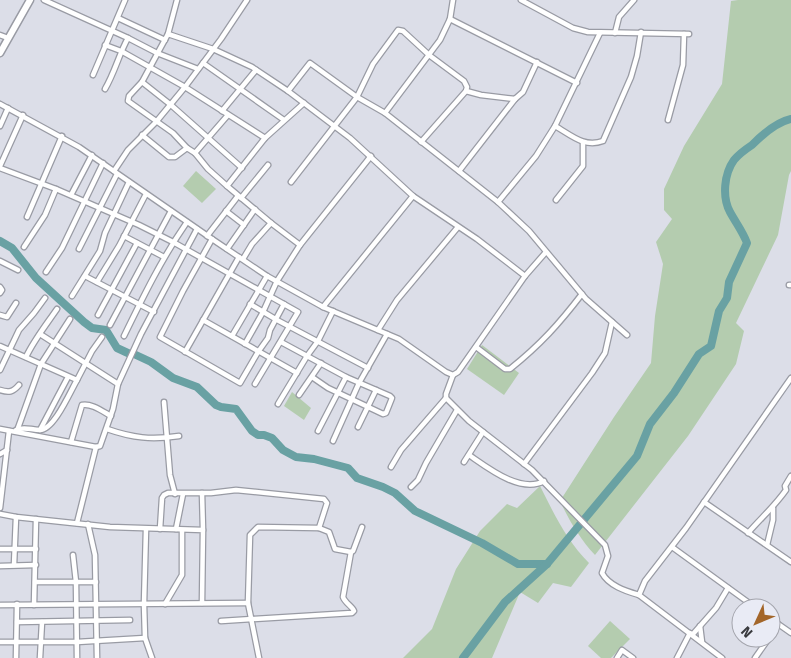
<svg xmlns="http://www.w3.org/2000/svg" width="791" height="658" viewBox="0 0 791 658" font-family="'Fira Sans',sans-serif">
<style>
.green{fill:#b4ccaf}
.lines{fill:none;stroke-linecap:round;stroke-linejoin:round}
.river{stroke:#69a1a3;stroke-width:8}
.street-casing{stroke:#999ba4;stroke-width:7}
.secondary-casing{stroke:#999ba4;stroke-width:9}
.street{stroke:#fff;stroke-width:4.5}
.secondary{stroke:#fff;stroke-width:6}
</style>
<rect width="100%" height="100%" fill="#dcdee8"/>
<!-- green -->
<g class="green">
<path d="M738,0H791V171L789,175L778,235L736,323L744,331L736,364L688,436L595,555C580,539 570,522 560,501L614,417L651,363L655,316L663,264L656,242L672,219L664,210V189L684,146L722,84L731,1Z"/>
<polygon points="196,171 216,189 202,203 183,186"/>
<polygon points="482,345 519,373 504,395 467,369"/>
<polygon points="292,392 311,408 304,420 284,406"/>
<path d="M540,486C554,514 567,541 589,563L571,587L553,583L538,603L520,592L492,658H403L432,629L456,569L480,531L507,504L517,508Z"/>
<polygon points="610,621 630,639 611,658 601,658 588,646"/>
</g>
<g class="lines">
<!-- river -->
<g class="river">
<polyline points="0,241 12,248 36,278 84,322 92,328 106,330 117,348 130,354"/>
<polyline points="136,355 151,362 173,378 197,387 216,405 221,407 236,409 252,431 258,435 264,435 272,438 283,450 296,457 314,459 348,468 357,478 383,487 395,493 415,511 482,543 518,564 547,564"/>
<path d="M463,658L505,602L547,564L637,456L650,424L674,393L699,354L711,346L719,311L727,298L729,282L747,243C743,232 736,223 730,212C722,197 724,174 734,160C739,154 746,149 752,145C762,135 777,122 791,119"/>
</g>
<defs>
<g id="street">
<polyline points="44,0 128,38 157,53 198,69"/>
<polyline points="177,0 168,34 213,49 252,67 288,91 350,138 413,196 477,239 525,276"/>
<polyline points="521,0 573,28 588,32 689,34"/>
<polyline points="118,18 165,40"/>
<polyline points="450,19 577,83"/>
<polyline points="615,33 619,17 634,0"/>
<polyline points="168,34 142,82 129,96 128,101 173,133 187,148"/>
<polyline points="0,35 8,38"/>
<polyline points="105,45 121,51 185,87 265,138"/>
<polyline points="203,63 284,120"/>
<polyline points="93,75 125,0"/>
<polyline points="142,82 171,105 242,168"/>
<path d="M105,89C115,72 119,54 128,38"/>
<polyline points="288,91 310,63 357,97 385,113 498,202 529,231 586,299 627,335"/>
<polyline points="466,91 481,95 515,99 523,92 537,62"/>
<polyline points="0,104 79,147 212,239 267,276 323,307 399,339 446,372 453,375 458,372 525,276 546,252"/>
<polyline points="222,111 256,70"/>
<polyline points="385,113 440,40 450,19 453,0"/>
<polyline points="668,120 683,65 684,34"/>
<polyline points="0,126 8,108"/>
<path d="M555,126C571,135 584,148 603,141L631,77L637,56L641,32"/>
<polyline points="142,135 169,157 175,157 187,148 195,153 228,115"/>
<polyline points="195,153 208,169 227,186"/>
<polyline points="0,166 23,115"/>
<polyline points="0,168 56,189 139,225 173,242 298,312 255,384"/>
<polyline points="114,171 128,150 156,122 185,87 221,39 247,0"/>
<polyline points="459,171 515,99"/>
<polyline points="291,182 357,97 373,64 398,30 403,31 429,55 464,81 467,87 466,91 421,142"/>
<polyline points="71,195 92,155"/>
<polyline points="241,198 268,165"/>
<polyline points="556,200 583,166 583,143"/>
<polyline points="498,202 536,156 555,126 600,33"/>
<polyline points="226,211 244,225"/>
<polyline points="27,217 62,136"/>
<polyline points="271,223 300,245 371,156"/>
<polyline points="124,236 164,257"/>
<polyline points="207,236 238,196"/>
<polyline points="212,239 183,291 160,337 240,383 258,352 268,338 270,330 284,304"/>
<polyline points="24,247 45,215 56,189"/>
<polyline points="79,249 117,174"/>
<polyline points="227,249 255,209"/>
<polyline points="243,259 252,244 271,223 227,186 265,138 304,103"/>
<polyline points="0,261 18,270"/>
<polyline points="46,272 62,248 103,163"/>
<polyline points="85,276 154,312"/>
<polyline points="97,282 119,246 146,194"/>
<polyline points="789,285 791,285"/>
<polyline points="0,287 2,290 0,293"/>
<polyline points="72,296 100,251 105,233 129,182"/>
<polyline points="250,304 277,320 368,368"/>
<polyline points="323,307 413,196"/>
<polyline points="0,315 7,317 16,303"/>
<polyline points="98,315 137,243"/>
<polyline points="203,320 297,373"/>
<polyline points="110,325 171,211"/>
<polyline points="378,330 397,300 458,227"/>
<polyline points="40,334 118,384"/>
<path d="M124,336C143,297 162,258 187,222"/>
<polyline points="232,336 267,276"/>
<polyline points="281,342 346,377 390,396 392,398 386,413 383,414 328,388 312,377"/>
<polyline points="245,344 263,312 277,281 300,245"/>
<polyline points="0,346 77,380 92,351 102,337"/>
<path d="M476,347L505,369H510C540,345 559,324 582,294"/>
<polyline points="185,352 239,257"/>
<path d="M26,357C34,340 46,325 57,309"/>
<polyline points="0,370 19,330 34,313 45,298"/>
<path d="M453,375L446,394V398L469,421L532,470L605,545L608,556L602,573C609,586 626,591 639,595"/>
<path d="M0,390C9,393 13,392 19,385"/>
<polyline points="299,395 321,363"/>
<polyline points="164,402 170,475 175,494"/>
<polyline points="278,404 307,356 318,341 333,311"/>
<polyline points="358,427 376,390"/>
<polyline points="18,428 41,364 70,319"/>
<polyline points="0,429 96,447 100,446 113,409 118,384 141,334 197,229"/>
<path d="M107,429C133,438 151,440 179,436"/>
<path d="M16,430C24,426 31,430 40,430C54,430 70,392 77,380"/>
<polyline points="40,430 68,377"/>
<polyline points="318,431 346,377"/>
<polyline points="333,441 359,383 387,334"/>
<path d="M71,442L82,405C91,403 102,411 111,416"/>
<polyline points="0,454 7,450"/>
<path d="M469,455C488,468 521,494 544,481"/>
<polyline points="464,462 483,432"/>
<polyline points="524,464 592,373 605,353 612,322"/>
<polyline points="391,467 401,450 446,398"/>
<polyline points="411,487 418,480 426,463 457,410"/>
<polyline points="202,493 203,530"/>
<polyline points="704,502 791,562"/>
<polyline points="0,508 9,431"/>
<polyline points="0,514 16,517 110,527 203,530 202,603"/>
<polyline points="77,523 96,447"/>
<polyline points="88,524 95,555 97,658"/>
<polyline points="319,528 329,532 335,549 351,552 353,551 362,527"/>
<polyline points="146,529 144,604 145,638 152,658"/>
<polyline points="160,529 162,498 164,495 168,493 211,493 236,490 324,499 327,503 319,528 258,527 250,535 248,603 259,658"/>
<polyline points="176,529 183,494"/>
<path d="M748,533C761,518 774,507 786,490L785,486L791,476"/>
<polyline points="767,545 773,520 773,508"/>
<polyline points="672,547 756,608"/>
<polyline points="0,549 36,549"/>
<polyline points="73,555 76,582 77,658"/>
<polyline points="14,565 16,517"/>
<polyline points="0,566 36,565"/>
<polyline points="35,582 96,582"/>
<polyline points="165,604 182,575 182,530"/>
<polyline points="0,605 248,603"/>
<polyline points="34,605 36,519"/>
<polyline points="771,619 791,633"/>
<path d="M221,621L352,613L354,611C352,606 345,603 343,597L351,552"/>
<polyline points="17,622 130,620"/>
<polyline points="700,626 702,642"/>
<polyline points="693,634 716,608 728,588"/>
<polyline points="771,635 778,624"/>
<polyline points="0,642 77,642 145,638"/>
<polyline points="16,658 17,604"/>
<polyline points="40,658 42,622"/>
<polyline points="617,658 622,650 633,658"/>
<polyline points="677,658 690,633"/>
<polyline points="722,658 639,595 645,581 686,528 791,378"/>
<polyline points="755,658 769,638"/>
</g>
<polyline id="secondary" points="0,53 30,0"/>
</defs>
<!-- street casing -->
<use href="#street" class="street-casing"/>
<!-- secondary casing -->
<use href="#secondary" class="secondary-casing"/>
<!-- street -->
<use href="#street" class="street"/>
<!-- secondary -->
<use href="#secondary" class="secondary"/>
</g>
<!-- north arrow -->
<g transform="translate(756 623) rotate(226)"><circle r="24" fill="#e9ebf5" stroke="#a3a4ac"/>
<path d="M0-4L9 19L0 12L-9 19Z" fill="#a3662a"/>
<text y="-8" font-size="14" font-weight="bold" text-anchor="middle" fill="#393a3e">N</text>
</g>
</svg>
